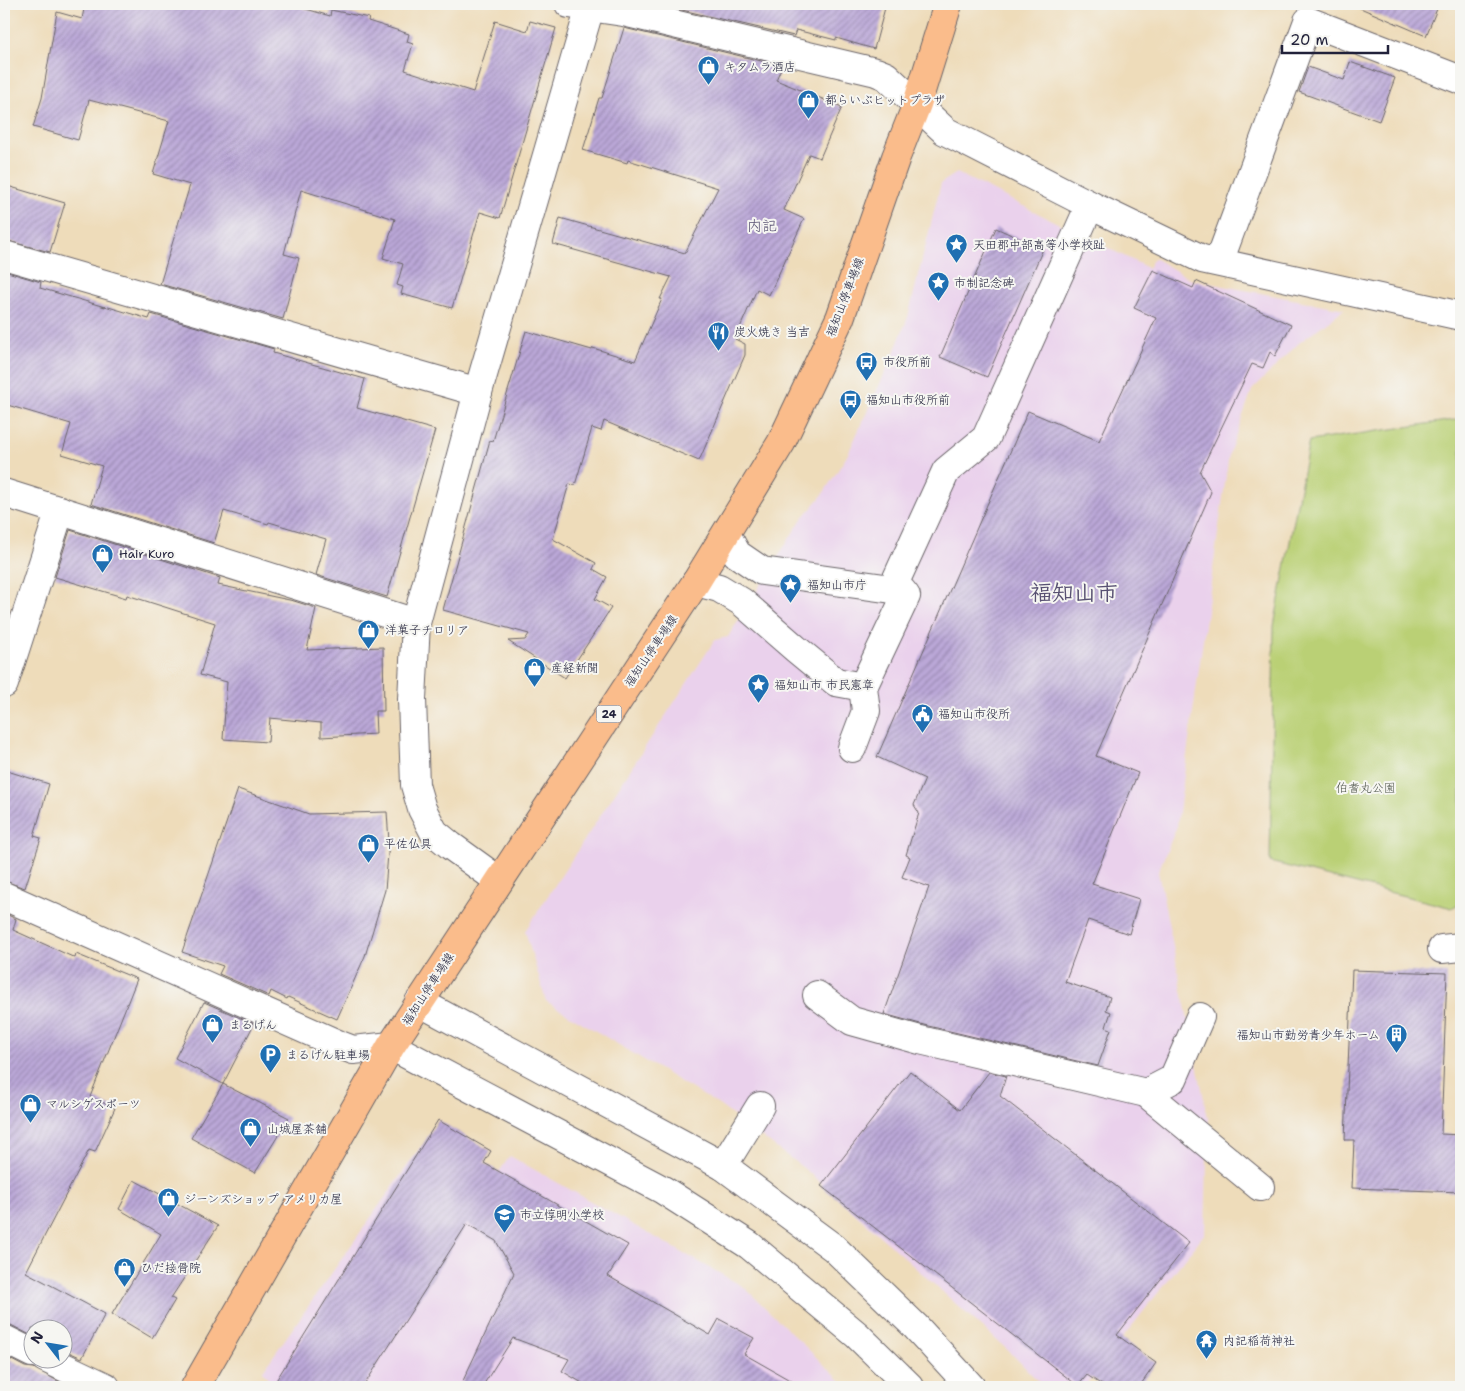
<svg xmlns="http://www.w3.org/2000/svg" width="1465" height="1391" viewBox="0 0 1465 1391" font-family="'Shantell Sans','Klee One',sans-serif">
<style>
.built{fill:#ead1ec}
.park{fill:#bad075;stroke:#6e7958}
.building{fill:url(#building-hatch)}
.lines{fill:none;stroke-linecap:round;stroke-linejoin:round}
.minor-casing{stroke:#696367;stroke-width:30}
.major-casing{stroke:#696367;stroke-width:30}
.minor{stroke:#fff;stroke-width:28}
.major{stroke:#fabc8b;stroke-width:28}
.labels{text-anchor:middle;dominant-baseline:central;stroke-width:4;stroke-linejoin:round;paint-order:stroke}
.shield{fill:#f6f6f2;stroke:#626272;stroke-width:1}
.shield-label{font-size:11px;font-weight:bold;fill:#22223b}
.poi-label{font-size:12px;fill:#22223b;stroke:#f6f6f2;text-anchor:start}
.street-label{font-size:12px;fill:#22223b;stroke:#f6f6f2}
.park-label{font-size:12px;fill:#50564c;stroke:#f6f6f2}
.quarter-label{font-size:15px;fill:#585172;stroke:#f6f6f2}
.town-label{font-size:22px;font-weight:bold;fill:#585172;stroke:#f6f6f2}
</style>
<defs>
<pattern id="building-hatch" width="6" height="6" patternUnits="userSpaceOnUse" patternTransform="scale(1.25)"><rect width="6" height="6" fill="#bba8d8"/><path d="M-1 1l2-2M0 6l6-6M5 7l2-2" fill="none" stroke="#9888b0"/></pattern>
</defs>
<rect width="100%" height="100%" fill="#f6f6f2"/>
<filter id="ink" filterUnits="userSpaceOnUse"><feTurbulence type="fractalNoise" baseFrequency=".02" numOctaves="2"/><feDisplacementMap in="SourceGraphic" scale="10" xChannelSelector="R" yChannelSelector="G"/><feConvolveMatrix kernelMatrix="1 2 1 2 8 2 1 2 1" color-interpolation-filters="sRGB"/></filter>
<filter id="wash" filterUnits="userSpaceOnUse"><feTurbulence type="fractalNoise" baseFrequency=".0096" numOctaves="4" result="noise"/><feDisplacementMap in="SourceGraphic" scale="20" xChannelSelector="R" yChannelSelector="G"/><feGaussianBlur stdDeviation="1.12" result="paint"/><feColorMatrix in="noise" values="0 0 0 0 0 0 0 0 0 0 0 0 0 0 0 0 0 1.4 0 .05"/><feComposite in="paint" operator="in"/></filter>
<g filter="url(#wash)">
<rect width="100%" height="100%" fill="#eedcba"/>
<!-- built -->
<g class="built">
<polygon points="957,173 1148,268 1154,258 1192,280 1344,309 1299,343 1252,390 1229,454 1177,826 1158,872 1208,1119 1205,1233 1084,1387 1044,1387 1011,1353 806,1170 719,1105 546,1001 525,931 715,640 728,637 801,520 821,497 847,456 894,353 908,317 941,183"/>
<polygon points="422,1145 493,1181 510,1156 744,1287 847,1387 278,1387 262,1372"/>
</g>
<!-- park -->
<polygon class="park" points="1461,419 1461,902 1452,908 1270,862 1274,626 1309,441"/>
<g id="blocks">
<!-- building -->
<g class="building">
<polygon points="85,4 289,4 330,16 331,10 369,18 368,21 409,34 407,42 413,44 405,70 473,92 495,21 527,31 530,21 556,28 500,218 480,212 452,308 401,294 403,287 397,285 403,264 383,258 395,219 301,190 284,254 299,258 283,319 160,284 190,185 153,174 169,121 89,100 78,140 33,127 42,98 57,12 82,19"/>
<polygon points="656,4 886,4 874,49 836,38 836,40 796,30 794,36"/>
<polygon points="1351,4 1439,4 1426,36"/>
<polygon points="624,28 782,66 776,80 842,107 820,158 809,154 784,210 804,219 769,295 757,289 735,339 745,344 745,355 699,461 604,421 601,431 592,428 575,485 569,484 553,539 596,563 593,569 607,577 595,599 611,608 565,678 508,641 525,640 529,634 443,610 490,440 493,441 526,331 592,350 593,348 635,361 662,299 660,299 671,277 553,244 560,218 685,253 718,188 628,160 627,163 583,150 599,98 602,98"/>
<polygon points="1350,62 1395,78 1379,121 1299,92 1308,67 1344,80"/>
<polygon points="4,185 65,203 50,252 4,240"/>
<polygon points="996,228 1043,249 987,377 940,357"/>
<polygon points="1153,270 1193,288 1196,281 1291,325 1275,356 1270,352 1263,368 1252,364 1200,472 1211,492 1096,756 1138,773 1092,884 1139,899 1129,934 1088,920 1065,982 1110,997 1106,1010 1111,1012 1106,1027 1111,1029 1098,1066 924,1025 884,1014 929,887 902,877 910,857 906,855 919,813 914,805 925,779 877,757 1028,411 1099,441 1156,318 1134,308"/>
<polygon points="4,271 41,282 40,288 105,307 105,306 149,319 151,314 274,349 273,353 365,379 357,408 435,430 387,597 316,575 326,539 269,522 268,524 224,511 214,543 91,504 102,466 62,454 71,424 4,404"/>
<polygon points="70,530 220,578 218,585 294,601 316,608 307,650 383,647 384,711 375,711 376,734 321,737 321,723 270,718 268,742 223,739 227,682 200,675 215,623 127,595 126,598 55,577"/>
<polygon points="4,770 49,784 34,836 41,838 25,888 4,881"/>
<polygon points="238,789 309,814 387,812 389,842 385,890 365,956 337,1019 288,997 287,999 271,991 269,996 219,974 223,966 182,952"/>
<polygon points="4,913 16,919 13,930 75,958 76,954 137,979 90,1097 115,1108 95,1152 89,1150 26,1272 105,1314 82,1358 62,1349 62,1328 32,1328 32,1336 11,1325 4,1323"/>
<polygon points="1352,970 1447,973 1441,1134 1461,1135 1461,1192 1352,1188 1354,1140 1345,1140"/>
<polygon points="204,1002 254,1024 223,1084 175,1058"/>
<polygon points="910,1071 960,1110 989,1072 1006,1076 1000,1096 1189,1243 1117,1335 1156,1363 1139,1387 1105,1387 1087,1375 1078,1386 821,1186"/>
<polygon points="223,1084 289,1118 255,1173 191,1138"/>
<polygon points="438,1120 491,1151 484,1163 628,1245 608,1276 710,1335 719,1319 754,1338 744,1354 802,1387 589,1387 562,1371 569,1359 513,1338 482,1387 460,1387 514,1273 496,1241 467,1224 363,1387 272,1387"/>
<polygon points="134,1180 218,1226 171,1298 175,1300 152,1338 112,1314 161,1234 119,1209"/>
<polygon points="4,1356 25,1367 34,1368 67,1386 66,1387 4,1387"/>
</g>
</g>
</g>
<g filter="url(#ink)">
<use href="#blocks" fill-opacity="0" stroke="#696367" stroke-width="1"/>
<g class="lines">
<defs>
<g id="minor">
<polyline points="569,4 623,12 876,72 886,76 945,131 1090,205 1202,259 1461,316"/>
<polyline points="4,255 478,392"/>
<polyline points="1219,262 1308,21 1461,80"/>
<polyline points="4,493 416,623"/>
<polyline points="726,534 737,554 762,571 892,589 902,591 906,596 863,687 866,711 852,748"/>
<polyline points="696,582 719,588 742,602 796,649 836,682 863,687"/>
<polyline points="892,589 946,471 986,438 1090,205"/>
<polyline points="4,684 60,510"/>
<polyline points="498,880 451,846 434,832 422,809 415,785 412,699 416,623 478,392 591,4"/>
<polyline points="4,896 340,1045 353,1050 391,1046 663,1190 749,1245 857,1335 910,1387"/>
<polyline points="1442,949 1461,947"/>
<polyline points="817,995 852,1021 920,1040 1146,1093 1260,1187"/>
<polyline points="419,1002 723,1166 834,1248 915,1326 971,1387"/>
<polyline points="1146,1093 1173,1079 1200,1017"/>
<polyline points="723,1166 760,1106"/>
<polyline points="4,1339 32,1353"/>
<polyline points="45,1358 106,1387"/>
</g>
<polyline id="major" points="195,1387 391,1046 696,582 781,443 840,318 896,157 917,104 948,4"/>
</defs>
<!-- minor casing -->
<use href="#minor" class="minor-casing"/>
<!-- major casing -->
<use href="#major" class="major-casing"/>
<!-- minor -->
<use href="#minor" class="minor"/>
<!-- major -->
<use href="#major" class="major"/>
</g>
</g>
<!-- icons -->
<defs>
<symbol id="shop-pin" viewBox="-11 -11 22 30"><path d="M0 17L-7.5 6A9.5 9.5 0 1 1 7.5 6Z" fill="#1f6fb2" stroke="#f6f6f2"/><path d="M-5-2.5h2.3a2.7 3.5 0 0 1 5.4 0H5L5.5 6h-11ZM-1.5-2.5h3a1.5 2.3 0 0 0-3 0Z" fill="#fff"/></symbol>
<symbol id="sight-pin" viewBox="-11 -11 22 30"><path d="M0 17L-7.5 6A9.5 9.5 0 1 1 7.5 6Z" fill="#1f6fb2" stroke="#f6f6f2"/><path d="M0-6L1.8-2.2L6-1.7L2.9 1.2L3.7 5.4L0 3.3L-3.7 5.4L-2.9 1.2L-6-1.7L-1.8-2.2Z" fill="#fff"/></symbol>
<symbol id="restaurant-pin" viewBox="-11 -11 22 30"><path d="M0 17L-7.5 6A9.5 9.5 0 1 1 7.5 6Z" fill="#1f6fb2" stroke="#f6f6f2"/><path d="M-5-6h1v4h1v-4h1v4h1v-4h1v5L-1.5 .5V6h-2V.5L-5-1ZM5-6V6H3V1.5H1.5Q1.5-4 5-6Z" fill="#fff"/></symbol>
<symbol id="bus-pin" viewBox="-11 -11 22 30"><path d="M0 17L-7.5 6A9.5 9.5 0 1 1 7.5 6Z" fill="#1f6fb2" stroke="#f6f6f2"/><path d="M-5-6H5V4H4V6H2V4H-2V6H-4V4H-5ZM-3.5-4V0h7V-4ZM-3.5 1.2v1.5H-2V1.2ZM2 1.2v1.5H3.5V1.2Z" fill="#fff"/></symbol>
<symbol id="civic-pin" viewBox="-11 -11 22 30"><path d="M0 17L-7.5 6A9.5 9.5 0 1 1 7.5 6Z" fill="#1f6fb2" stroke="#f6f6f2"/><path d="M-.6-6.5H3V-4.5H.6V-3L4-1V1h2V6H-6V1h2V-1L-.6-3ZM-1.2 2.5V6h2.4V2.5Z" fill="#fff"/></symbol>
<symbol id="building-pin" viewBox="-11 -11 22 30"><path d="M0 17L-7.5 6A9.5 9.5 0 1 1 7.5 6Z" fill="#1f6fb2" stroke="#f6f6f2"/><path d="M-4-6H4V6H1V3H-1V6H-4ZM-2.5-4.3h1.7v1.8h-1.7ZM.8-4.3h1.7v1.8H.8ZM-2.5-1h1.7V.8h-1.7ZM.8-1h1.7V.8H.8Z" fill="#fff"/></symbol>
<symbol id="parking-pin" viewBox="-11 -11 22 30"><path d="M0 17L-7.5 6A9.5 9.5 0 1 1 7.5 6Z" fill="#1f6fb2" stroke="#f6f6f2"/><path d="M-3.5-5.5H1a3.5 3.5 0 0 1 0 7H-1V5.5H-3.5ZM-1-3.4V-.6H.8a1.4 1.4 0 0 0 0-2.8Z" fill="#fff"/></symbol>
<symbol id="school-pin" viewBox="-11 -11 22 30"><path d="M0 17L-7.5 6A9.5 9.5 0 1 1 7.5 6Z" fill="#1f6fb2" stroke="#f6f6f2"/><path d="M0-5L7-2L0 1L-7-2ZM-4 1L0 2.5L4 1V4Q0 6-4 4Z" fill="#fff"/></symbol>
<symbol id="temple-pin" viewBox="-11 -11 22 30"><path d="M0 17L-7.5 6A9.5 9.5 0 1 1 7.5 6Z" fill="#1f6fb2" stroke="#f6f6f2"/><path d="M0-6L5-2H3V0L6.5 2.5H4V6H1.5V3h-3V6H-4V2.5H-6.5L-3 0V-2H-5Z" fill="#fff"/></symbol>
</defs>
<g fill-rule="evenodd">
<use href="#shop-pin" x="696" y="54" width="25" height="34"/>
<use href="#shop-pin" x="796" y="88" width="25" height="34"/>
<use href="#sight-pin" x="944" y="232" width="25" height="34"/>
<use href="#sight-pin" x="926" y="270" width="25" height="34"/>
<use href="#restaurant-pin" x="706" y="320" width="25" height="34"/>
<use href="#bus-pin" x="854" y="350" width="25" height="34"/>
<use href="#bus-pin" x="838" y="388" width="25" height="34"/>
<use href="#shop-pin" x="90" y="542" width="25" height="34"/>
<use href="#sight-pin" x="778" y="572" width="25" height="34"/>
<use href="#shop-pin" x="356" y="618" width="25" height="34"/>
<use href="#shop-pin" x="522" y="656" width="25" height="34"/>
<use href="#sight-pin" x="746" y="672" width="25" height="34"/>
<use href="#civic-pin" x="910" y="702" width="25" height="34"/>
<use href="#shop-pin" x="356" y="832" width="25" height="34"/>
<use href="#shop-pin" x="200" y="1012" width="25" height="34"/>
<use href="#building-pin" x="1384" y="1022" width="25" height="34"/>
<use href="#parking-pin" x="258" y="1042" width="25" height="34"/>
<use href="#shop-pin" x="18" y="1092" width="25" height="34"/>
<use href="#shop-pin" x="238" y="1116" width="25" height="34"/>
<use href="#shop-pin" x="156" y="1186" width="25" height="34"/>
<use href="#school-pin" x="492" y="1202" width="25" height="34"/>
<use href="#shop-pin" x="112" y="1256" width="25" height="34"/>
<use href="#temple-pin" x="1194" y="1328" width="25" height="34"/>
</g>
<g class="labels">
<!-- shield labels -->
<rect class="shield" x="596.5" y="705.5" width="25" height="17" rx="4"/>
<g class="shield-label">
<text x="609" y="714">24</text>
</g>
<!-- poi labels -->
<g class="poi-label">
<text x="724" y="67">キタムラ酒店</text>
<text x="825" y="100">都らいぶヒットプラザ</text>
<text x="973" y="245">天田郡中部高等小学校趾</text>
<text x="954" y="283">市制記念碑</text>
<text x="734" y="332">炭火焼き 当吉</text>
<text x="883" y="362">市役所前</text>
<text x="866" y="400">福知山市役所前</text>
<text x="119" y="554">Hair Kuro</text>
<text x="807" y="585">福知山市庁</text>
<text x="385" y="630">洋菓子チロリア</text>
<text x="551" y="668">産経新聞</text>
<text x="774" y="685">福知山市 市民憲章</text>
<text x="938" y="714">福知山市役所</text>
<text x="384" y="844">平佐仏具</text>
<text x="229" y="1025">まるげん</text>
<text x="1380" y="1035" text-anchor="end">福知山市勤労青少年ホーム</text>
<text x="286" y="1055">まるげん駐車場</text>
<text x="46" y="1104">マルシゲスポーツ</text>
<text x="267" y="1129">山城屋茶舗</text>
<text x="184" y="1199">ジーンズショップ アメリカ屋</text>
<text x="520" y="1215">市立惇明小学校</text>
<text x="141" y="1268">ひだ接骨院</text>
<text x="1223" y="1341">内記稲荷神社</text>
</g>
<!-- street labels -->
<g class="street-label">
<text transform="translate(845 297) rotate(-69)">福知山停車場線</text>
<text transform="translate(651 651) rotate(-56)">福知山停車場線</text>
<text transform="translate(428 989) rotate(-57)">福知山停車場線</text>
</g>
<!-- park labels -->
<g class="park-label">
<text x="1366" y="788">伯耆丸公園</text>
</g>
<!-- quarter labels -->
<g class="quarter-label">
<text x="762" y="226">内記</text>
</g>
<!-- town labels -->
<g class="town-label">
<text x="1074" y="592">福知山市</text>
</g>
</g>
<!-- margin -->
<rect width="1465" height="1391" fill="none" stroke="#f6f6f2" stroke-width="20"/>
<!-- north arrow -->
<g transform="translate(48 1344) rotate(301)"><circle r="24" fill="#f6f6f2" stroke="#a1a1a9"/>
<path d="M0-4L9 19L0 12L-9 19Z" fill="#1f6fb2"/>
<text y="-8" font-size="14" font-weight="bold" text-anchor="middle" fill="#22223b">N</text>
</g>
<!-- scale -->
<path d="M1282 45v8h106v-8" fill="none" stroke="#22223b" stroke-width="2.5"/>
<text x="1290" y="45" font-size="15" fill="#22223b" stroke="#f6f6f2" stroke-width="4" paint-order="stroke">20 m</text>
</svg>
